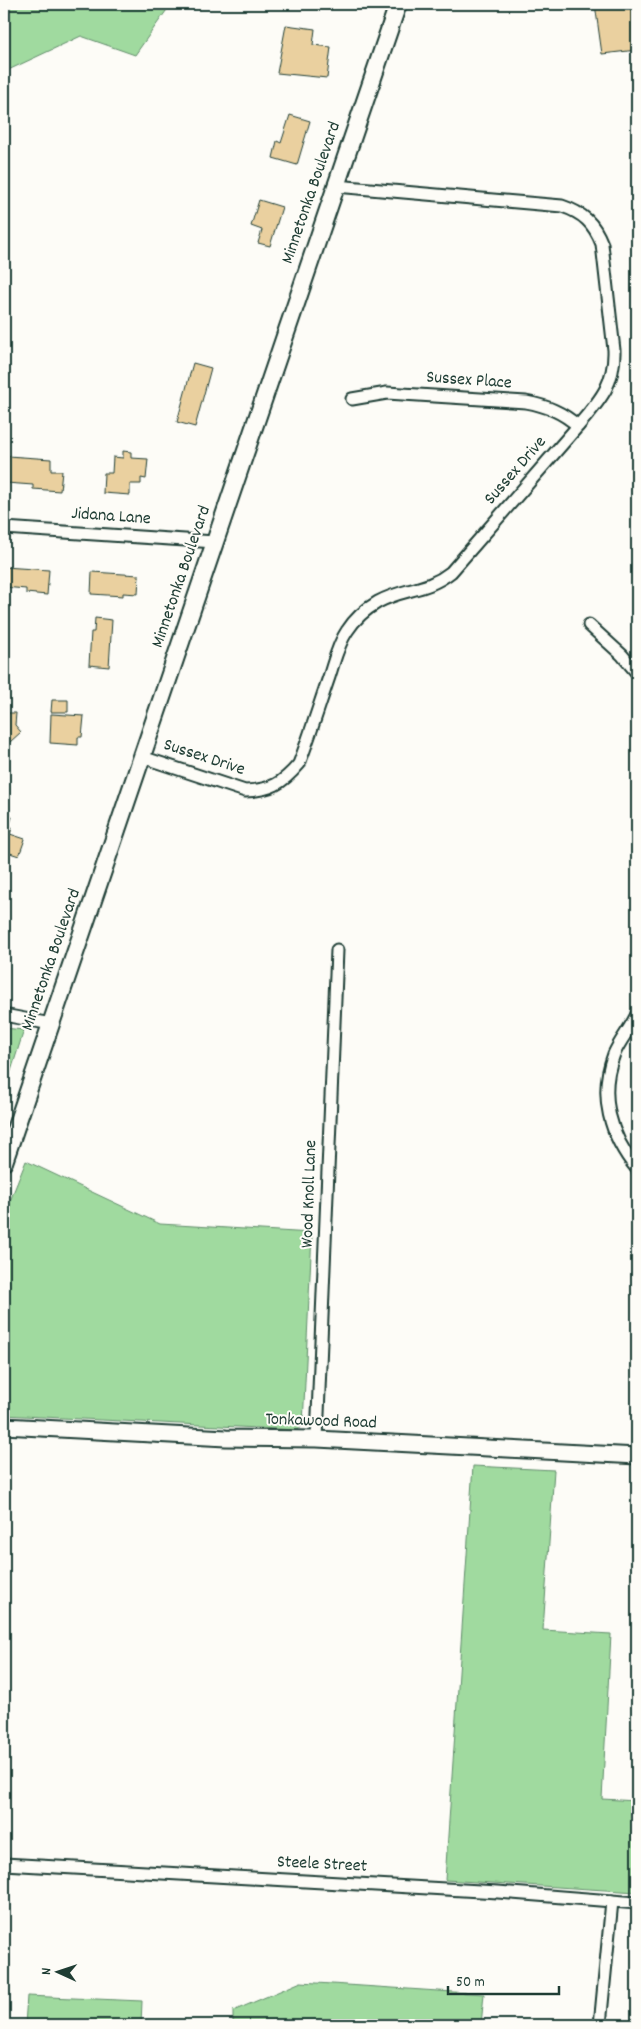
<svg xmlns="http://www.w3.org/2000/svg" width="641" height="2029" viewBox="0 0 641 2029" font-family="Dekko,sans-serif">
<style>
.green{fill:#a0da9f;stroke:#608c6a}
.building{fill:#ead09f;stroke:#1f3d34}
.lines{fill:none;stroke-linecap:round;stroke-linejoin:round}
.minor-casing{stroke:#1f3d34;stroke-width:15}
.tertiary-casing{stroke:#1f3d34;stroke-width:19}
.secondary-casing{stroke:#1f3d34;stroke-width:20}
.minor{stroke:#fdfcf7;stroke-width:11}
.tertiary{stroke:#fdfcf7;stroke-width:15}
.secondary{stroke:#fdfcf7;stroke-width:16}
.labels{text-anchor:middle;dominant-baseline:central;stroke-width:4;stroke-linejoin:round;paint-order:stroke}
.street-label{font-size:18px;fill:#1f3d34;stroke:#fdfcf7}
</style>
<rect width="100%" height="100%" fill="#fdfcf7"/>
<filter id="ink" filterUnits="userSpaceOnUse"><feTurbulence type="fractalNoise" baseFrequency=".02" numOctaves="2"/><feDisplacementMap in="SourceGraphic" scale="10" xChannelSelector="R" yChannelSelector="G"/><feConvolveMatrix kernelMatrix="1 2 1 2 8 2 1 2 1" color-interpolation-filters="sRGB"/></filter>
<g filter="url(#ink)">
<!-- green -->
<g class="green">
<polygon points="4,4 171,4 135,55 81,36 4,72"/>
<polygon points="4,1028 24,1030 4,1093"/>
<polygon points="26,1161 160,1224 312,1233 303,1425 297,1430 4,1415 4,1216"/>
<polygon points="473,1466 554,1470 543,1630 611,1634 602,1799 637,1801 637,1892 445,1880"/>
<polygon points="301,1982 484,1994 481,2025 233,2025 233,2011"/>
<polygon points="27,1996 142,2001 141,2025 25,2025"/>
</g>
<!-- building -->
<g class="building">
<polygon points="595,4 637,4 637,50 602,54"/>
<polygon points="286,25 315,29 313,45 331,47 327,78 277,73"/>
<polygon points="290,115 310,121 297,165 273,158 277,141 281,143"/>
<polygon points="259,200 282,207 270,246 258,243 262,230 251,226"/>
<polygon points="193,363 211,368 195,427 177,422"/>
<polygon points="123,451 131,452 131,458 148,459 146,479 141,478 141,484 130,484 130,495 103,493 104,473 112,473 113,457 123,458"/>
<polygon points="8,456 51,459 51,471 62,471 60,491 33,489 33,485 6,483"/>
<polygon points="4,567 49,570 47,595 26,593 26,589 4,587"/>
<polygon points="92,572 139,575 138,594 123,593 123,596 91,594"/>
<polygon points="95,618 112,620 109,667 89,665 91,632 94,632"/>
<polygon points="52,700 68,700 68,712 51,712"/>
<polygon points="4,713 16,713 15,725 21,732 10,742 7,739 4,739"/>
<polygon points="51,714 84,716 82,737 78,737 78,745 50,743"/>
<polygon points="4,815 12,817 9,827 12,828 10,834 25,839 19,856 4,851"/>
</g>
<g class="lines">
<defs>
<g id="minor">
<path d="M352,399L387,393L526,402C547,406 562,412 578,426"/>
<polyline points="4,528 215,542"/>
<polyline points="589,625 622,655 637,673"/>
<path d="M142,757L245,791C271,790 282,784 299,764C310,735 319,706 329,677C334,662 338,644 347,631C354,620 366,609 378,602C403,588 426,592 451,572L578,426C599,401 615,385 614,350L602,244C594,223 583,213 562,206L336,186"/>
<path d="M637,1014C631,1028 620,1040 614,1054C598,1095 610,1136 637,1169"/>
<polyline points="4,1015 51,1024"/>
<polyline points="317,1439 337,950"/>
<polyline points="4,1864 498,1892 637,1903"/>
<polyline points="600,2025 612,1901"/>
</g>
<polyline id="tertiary" points="4,1426 226,1438 317,1439 637,1456"/>
<polyline id="secondary" points="4,1162 398,4"/>
</defs>
<!-- minor casing -->
<use href="#minor" class="minor-casing"/>
<!-- tertiary casing -->
<use href="#tertiary" class="tertiary-casing"/>
<!-- secondary casing -->
<use href="#secondary" class="secondary-casing"/>
<!-- minor -->
<use href="#minor" class="minor"/>
<!-- tertiary -->
<use href="#tertiary" class="tertiary"/>
<!-- secondary -->
<use href="#secondary" class="secondary"/>
</g>
</g>
<g class="labels">
<!-- street labels -->
<g class="street-label">
<text transform="translate(312 193) rotate(-71)">Minnetonka Boulevard</text>
<text transform="translate(469 381) rotate(4)">Sussex Place</text>
<text transform="translate(516 471) rotate(-49)">Sussex Drive</text>
<text transform="translate(111 517) rotate(4)">Jidana Lane</text>
<text transform="translate(182 577) rotate(-71)">Minnetonka Boulevard</text>
<text transform="translate(204 758) rotate(18)">Sussex Drive</text>
<text transform="translate(52 960) rotate(-71)">Minnetonka Boulevard</text>
<text transform="translate(310 1194) rotate(-88)">Wood Knoll Lane</text>
<text transform="translate(321 1422) rotate(2)">Tonkawood Road</text>
<text transform="translate(322 1865) rotate(3)">Steele Street</text>
</g>
</g>
<!-- margin -->
<rect width="641" height="2029" fill="none" stroke="#fdfcf7" stroke-width="20"/>
<rect x="10" y="10" width="621" height="2009" fill="none" stroke="#1f3d34" stroke-width="2" filter="url(#ink)"/>
<!-- north arrow -->
<g transform="translate(58 1972) rotate(273)" stroke="#fdfcf7" stroke-width="4" paint-order="stroke">
<path d="M0-4L9 19L0 12L-9 19Z" fill="#1f3d34"/>
<text y="-8" font-size="14" font-weight="bold" text-anchor="middle" fill="#1f3d34">N</text>
</g>
<!-- scale -->
<path d="M448 1986v8h111v-8" fill="none" stroke="#1f3d34" stroke-width="2.5"/>
<text x="456" y="1986" font-size="15" fill="#1f3d34" stroke="#fdfcf7" stroke-width="4" paint-order="stroke">50 m</text>
</svg>
